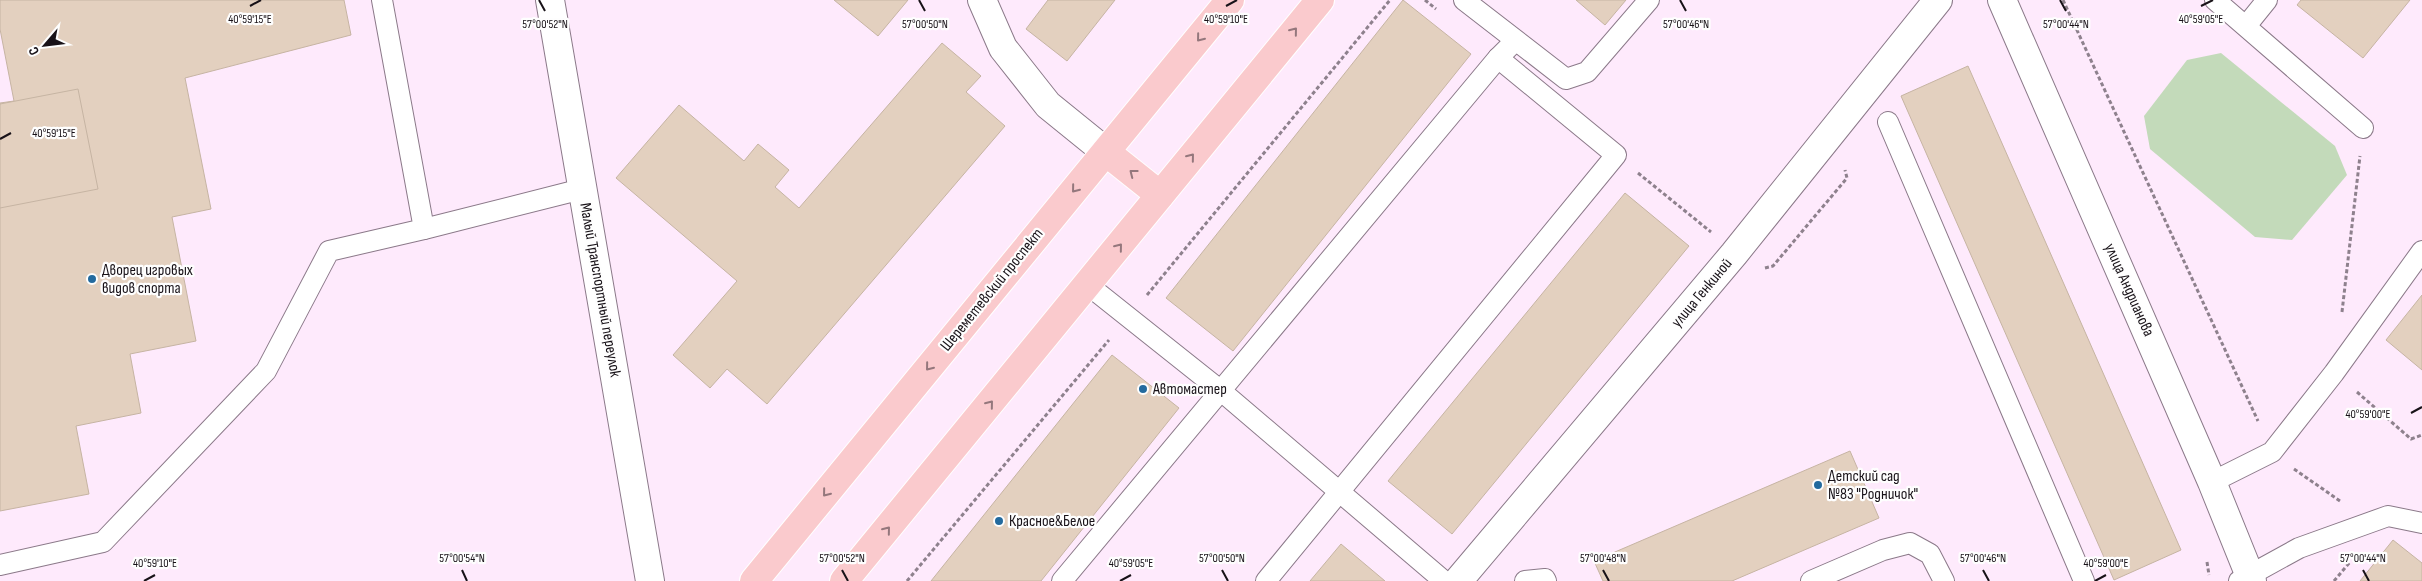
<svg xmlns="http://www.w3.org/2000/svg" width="2422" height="581" viewBox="0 0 2422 581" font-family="'Sofia Sans Condensed',sans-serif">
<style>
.green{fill:#c3daba}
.building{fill:#e3d0bf;stroke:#c6b4a3}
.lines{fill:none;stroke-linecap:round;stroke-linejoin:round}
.service-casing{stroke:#8b7989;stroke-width:22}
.minor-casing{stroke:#8b7989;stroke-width:30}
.primary-casing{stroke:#fff;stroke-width:30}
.path{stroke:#8e818d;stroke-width:3;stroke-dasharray:4 2.5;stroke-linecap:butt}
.service{stroke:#fff;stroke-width:20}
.minor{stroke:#fff;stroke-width:28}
.primary{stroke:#facacd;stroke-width:28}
.oneway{stroke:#94777c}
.ticks{fill:none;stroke:#181218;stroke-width:2}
.poi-dot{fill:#236a9e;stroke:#fefefe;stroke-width:2}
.labels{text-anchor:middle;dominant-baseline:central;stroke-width:4.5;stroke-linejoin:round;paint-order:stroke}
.poi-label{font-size:16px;fill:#181218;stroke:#fefefe;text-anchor:start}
.street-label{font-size:16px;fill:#181218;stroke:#fefefe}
.ticks-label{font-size:12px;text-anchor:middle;fill:#181218;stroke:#fefefe;stroke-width:4.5;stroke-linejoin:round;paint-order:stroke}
</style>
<rect width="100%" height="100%" fill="#feeafc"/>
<!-- green -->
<polygon class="green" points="2221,53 2335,146 2347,175 2292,240 2255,237 2150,149 2144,116 2187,60"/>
<!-- building -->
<g class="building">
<polygon points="0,0 344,0 351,35 185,78 211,209 172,217 196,341 130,354 141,413 76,426 89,494 0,511 0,103 14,101 0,29"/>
<polygon points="834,0 908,0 878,36"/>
<polygon points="1048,0 1115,0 1067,61 1026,29"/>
<polygon points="1403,0 1471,54 1233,351 1166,298"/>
<polygon points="1576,0 1626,0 1605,25"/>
<polygon points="2301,0 2410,0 2363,58 2297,5"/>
<polygon points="942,43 981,76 966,92 1005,126 767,404 727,369 710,388 673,355 737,281 616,178 679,105 744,161 758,144 789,170 775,187 799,208"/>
<polygon points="1968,66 2181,550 2114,580 1901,96"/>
<polygon points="78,89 98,189 0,208 0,104"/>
<polygon points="1625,193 1689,246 1452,534 1388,481"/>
<polygon points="2422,295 2422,370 2386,340"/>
<polygon points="1112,355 1179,408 1041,581 931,581"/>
<polygon points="1850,451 1879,518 1732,581 1603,581 1594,561"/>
<polygon points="2393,540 2422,563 2422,581 2360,581"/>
<polygon points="1341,544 1385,581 1310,581"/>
</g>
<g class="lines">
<defs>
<g id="service">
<polyline points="1464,0 1566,79 1587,72 1649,0"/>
<polyline points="2215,0 2363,128"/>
<polyline points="2246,26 2267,0"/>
<polyline points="1888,122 2084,581"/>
<polyline points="424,229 582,189"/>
<polyline points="1088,285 1220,390 1444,581"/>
<polyline points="2212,482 2272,452 2334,373 2422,251"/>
<polyline points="0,565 103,542 266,371 329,251 424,229 382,0"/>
<polyline points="1062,581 1498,58"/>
<polyline points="1266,581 1616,155 1498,58 1515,41"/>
<polyline points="1525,581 1545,579 1546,581"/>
<polyline points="1811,581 1883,550 1910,543 1930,554 1944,581"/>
<polyline points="2239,581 2299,548 2388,516 2422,523"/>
</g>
<g id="minor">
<polyline points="550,0 650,581"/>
<polyline points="982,0 1003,48 1048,105 1106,152"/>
<polyline points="2002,0 2212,482 2252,581"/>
<polyline points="1458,581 1734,254 1938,0"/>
</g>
<g id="primary">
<polyline points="1106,152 1160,195"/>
<polyline points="754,581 1230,0"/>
<polyline points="844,581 1320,0"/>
</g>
</defs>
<!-- service casing -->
<use href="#service" class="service-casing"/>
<!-- minor casing -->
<use href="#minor" class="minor-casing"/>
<!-- primary casing -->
<use href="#primary" class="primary-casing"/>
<!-- path -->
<g class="path">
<polyline points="1425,0 1436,9"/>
<polyline points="2063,0 2258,421"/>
<polyline points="1638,173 1711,232"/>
<polyline points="1765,268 1773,266 1847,178 1845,170"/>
<polyline points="1147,295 1390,0"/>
<polyline points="2342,312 2360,156"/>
<polyline points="2357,392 2411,439 2422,435"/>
<polyline points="2294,469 2340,501"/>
<polyline points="2207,562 2209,575"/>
<polyline points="907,581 1109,340"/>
<polyline points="2334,581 2350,562"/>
</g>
<!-- service -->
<use href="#service" class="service"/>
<!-- minor -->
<use href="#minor" class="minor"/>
<!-- primary -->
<use href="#primary" class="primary"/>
</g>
<!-- one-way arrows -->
<defs><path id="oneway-chevron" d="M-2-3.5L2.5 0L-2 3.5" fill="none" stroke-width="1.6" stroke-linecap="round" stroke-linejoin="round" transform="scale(1.25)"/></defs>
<g class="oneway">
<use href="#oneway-chevron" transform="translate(1294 31) rotate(-51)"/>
<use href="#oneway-chevron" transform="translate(1200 38) rotate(129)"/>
<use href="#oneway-chevron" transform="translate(1191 157) rotate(-51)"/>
<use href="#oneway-chevron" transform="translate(1133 173) rotate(-142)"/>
<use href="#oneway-chevron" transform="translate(1075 189) rotate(129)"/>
<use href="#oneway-chevron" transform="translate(1119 247) rotate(-51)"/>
<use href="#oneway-chevron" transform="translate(929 367) rotate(129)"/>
<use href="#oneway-chevron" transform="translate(990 404) rotate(-51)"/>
<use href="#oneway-chevron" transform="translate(826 493) rotate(129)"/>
<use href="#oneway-chevron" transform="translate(887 530) rotate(-51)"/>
</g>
<!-- ticks -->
<path class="ticks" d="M539,0L545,11M919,0L925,11M1680,0L1686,11M2060,0L2066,11M250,6L261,0M1226,6L1237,0M2201,6L2213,0M0,139L11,133M2411,413L2422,407M462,570L467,581M842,570L848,581M1222,570L1228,581M1603,570L1609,581M1983,570L1989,581M2363,570L2369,581M144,581L155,575M1120,581L1131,575M2095,581L2106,575"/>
<!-- markers -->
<g class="poi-dot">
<circle cx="92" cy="279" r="5"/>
<circle cx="1143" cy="389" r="5"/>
<circle cx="1818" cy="485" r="5"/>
<circle cx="999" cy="521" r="5"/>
</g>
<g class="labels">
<!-- poi labels -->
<g class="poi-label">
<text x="102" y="270">Дворец игровых<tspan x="102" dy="18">видов спорта</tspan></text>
<text x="1153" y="389">Автомастер</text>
<text x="1828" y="476">Детский сад<tspan x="1828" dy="18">№83 "Родничок"</tspan></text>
<text x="1009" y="521">Красное&amp;Белое</text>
</g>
<!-- street labels -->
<g class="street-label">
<text transform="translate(600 290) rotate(80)">Малый Транспортный переулок</text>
<text transform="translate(992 290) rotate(-51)">Шереметевский проспект</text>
<text transform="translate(2129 290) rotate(66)">улица Андрианова</text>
<text transform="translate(1702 293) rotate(-50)">улица Генкиной</text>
</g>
</g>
<g class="ticks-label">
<text x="250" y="23">40°59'15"E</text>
<text x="1226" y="23">40°59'10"E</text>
<text x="2201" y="23">40°59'05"E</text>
<text x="545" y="28">57°00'52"N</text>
<text x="925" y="28">57°00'50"N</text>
<text x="1686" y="28">57°00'46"N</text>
<text x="2066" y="28">57°00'44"N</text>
<text x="54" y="137">40°59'15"E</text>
<text x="2368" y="418">40°59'00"E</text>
<text x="462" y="562">57°00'54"N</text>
<text x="842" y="562">57°00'52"N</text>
<text x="1222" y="562">57°00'50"N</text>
<text x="1603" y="562">57°00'48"N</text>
<text x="1983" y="562">57°00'46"N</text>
<text x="2363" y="562">57°00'44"N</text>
<text x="155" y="567">40°59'10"E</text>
<text x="1131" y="567">40°59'05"E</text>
<text x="2106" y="567">40°59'00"E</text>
</g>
<!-- north arrow -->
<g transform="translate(45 45) rotate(242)" stroke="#fefefe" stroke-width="4" paint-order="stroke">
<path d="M0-4L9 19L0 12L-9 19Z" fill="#181218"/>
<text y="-8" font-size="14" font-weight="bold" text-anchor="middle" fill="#181218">С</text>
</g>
</svg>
